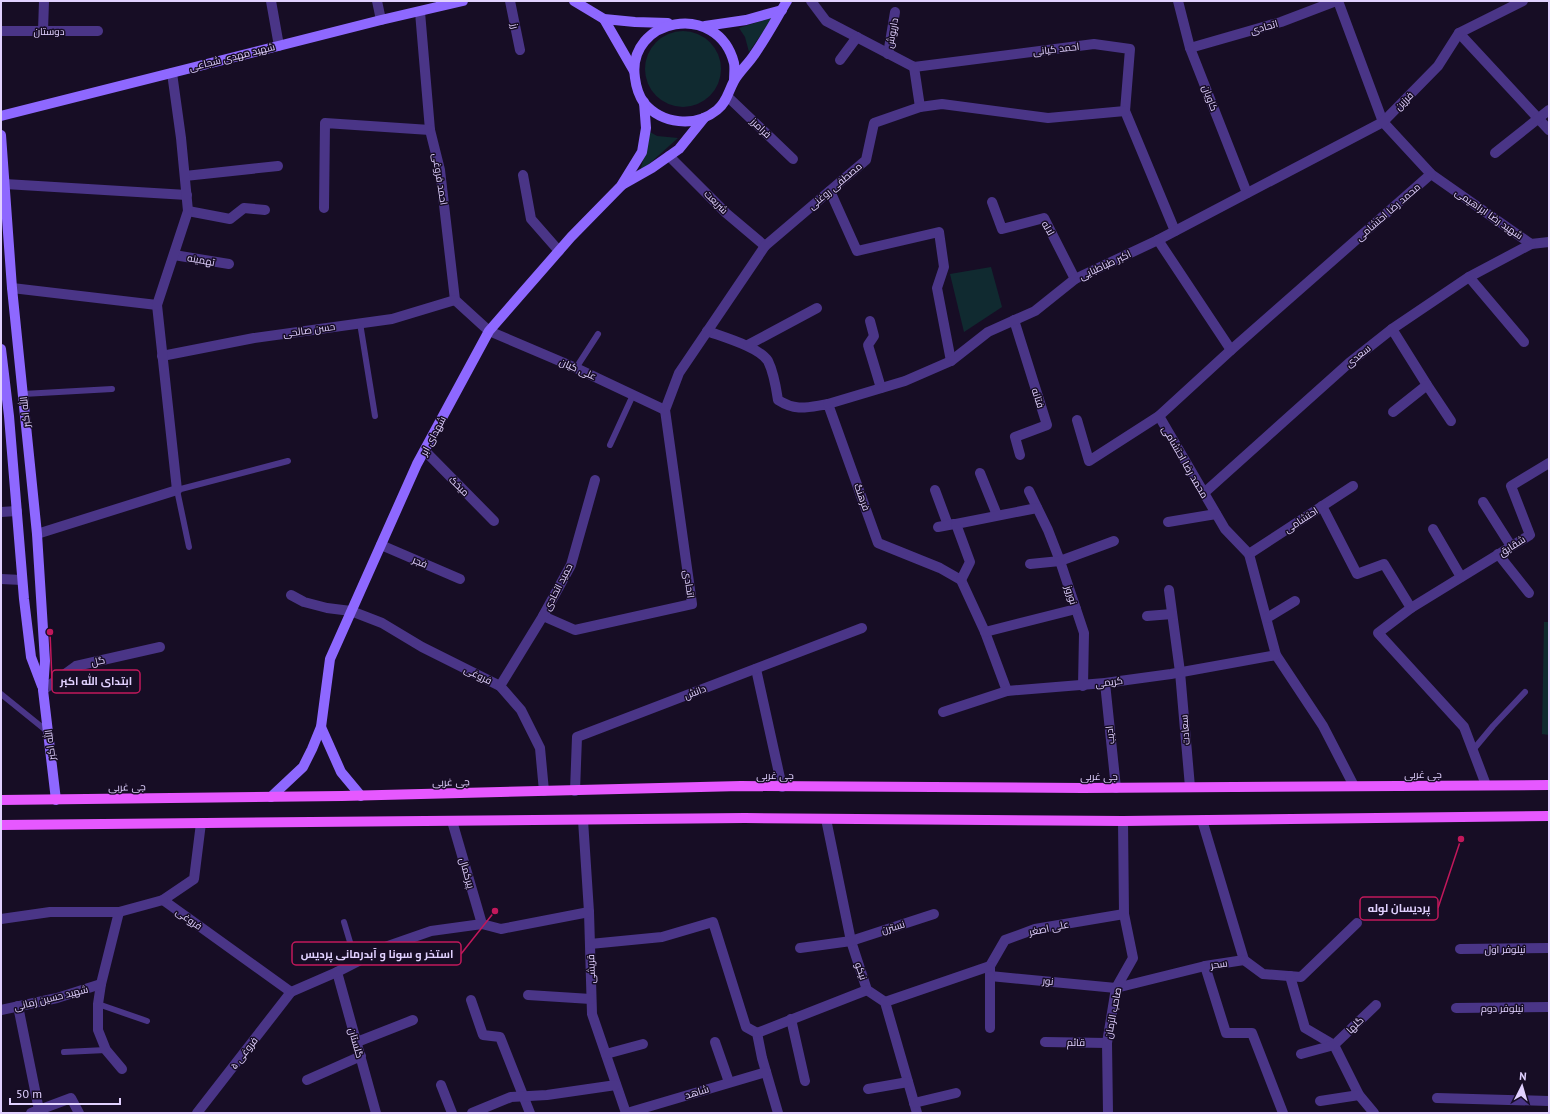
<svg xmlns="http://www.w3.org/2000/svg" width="1550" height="1114" viewBox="0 0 1550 1114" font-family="'PT Sans',Cairo,sans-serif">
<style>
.green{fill:#102a30}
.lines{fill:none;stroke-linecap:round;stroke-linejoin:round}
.lane{stroke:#4a3587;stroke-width:6}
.street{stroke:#4a3587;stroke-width:10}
.secondary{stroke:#8e68ff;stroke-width:10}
.primary{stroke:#e658ff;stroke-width:10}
.labels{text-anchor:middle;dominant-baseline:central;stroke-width:3;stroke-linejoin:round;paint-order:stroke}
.street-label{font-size:10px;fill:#e1d1ff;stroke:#170d25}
.leader{fill:none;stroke:#c2185b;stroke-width:1.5}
.callout-dot{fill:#c2185b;stroke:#170d25;stroke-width:1.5}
.callout{fill:#170d25;stroke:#c2185b;stroke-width:1.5}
.callout-label{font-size:11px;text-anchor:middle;font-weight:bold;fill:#e1d1ff}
</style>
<rect width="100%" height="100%" fill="#170d25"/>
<!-- green -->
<g class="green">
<polygon points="773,17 749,52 745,37 739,28"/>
<circle cx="683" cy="69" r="38"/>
<polygon points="650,132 657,136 678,138 640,172"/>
<polygon points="991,267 1002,307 964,332 950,274"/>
<polygon points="1544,622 1549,622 1549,735 1542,734"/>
</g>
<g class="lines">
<!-- lane -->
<g class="lane">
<polyline points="360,323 375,416"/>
<polyline points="576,368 598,334"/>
<polyline points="23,394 112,389"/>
<polyline points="610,445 633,395"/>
<polyline points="189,547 177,490 288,461"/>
<polyline points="1,694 48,732"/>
<polyline points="1473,750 1493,726 1525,692"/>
<polyline points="344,922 356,962"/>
<polyline points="98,1004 147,1021"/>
<polyline points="64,1052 106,1050"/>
</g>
<!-- street -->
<g class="street">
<polyline points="271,1 279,46"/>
<polyline points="377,1 381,20"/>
<polyline points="510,1 520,50"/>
<polyline points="811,1 826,21 914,67 1094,44 1130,49 1125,111 1175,231"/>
<polyline points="1178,1 1190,48 1247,193"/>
<polyline points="1338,1 1383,122 1431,174 1531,244 1549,242"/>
<polyline points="420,12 430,130 440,170 455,300 489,331 576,368 665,410"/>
<polyline points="1,31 98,31"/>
<polyline points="43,31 44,1"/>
<polyline points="1459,33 1549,130"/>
<polyline points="1190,48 1281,22 1336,1"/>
<polyline points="888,54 895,12"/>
<polyline points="840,60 857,37"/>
<polyline points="914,67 920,107"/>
<polyline points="728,97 793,159"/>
<polyline points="1495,153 1549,110"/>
<polyline points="669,156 726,213 765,246"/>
<polyline points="523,175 531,219 559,251"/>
<polyline points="185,176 278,166"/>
<polyline points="5,184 187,195"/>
<polyline points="830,191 857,251 939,232 944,267 937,288 951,361"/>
<polyline points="992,202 1002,229 1044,218 1075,279"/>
<polyline points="324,208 325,123 430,130"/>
<polyline points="188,211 230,219 244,208 265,210"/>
<polyline points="1158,240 1231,350"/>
<polyline points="174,255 229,264"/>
<polyline points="1469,277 1524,342"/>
<polyline points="12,288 157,305"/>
<polyline points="1014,320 1047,425 1015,437 1020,455"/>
<polyline points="870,321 874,336 868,345 881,388"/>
<polyline points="1392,329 1427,385 1451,421"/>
<path d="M707,331C723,337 759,347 768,361C774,373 776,387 778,400C797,412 808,407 828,404L878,543L940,568L961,580L985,632L1007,691"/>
<polyline points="748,345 817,308"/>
<polyline points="162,356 254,338 392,319 455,300"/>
<polyline points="828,404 905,381 951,361 988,332 1035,311 1075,279 1158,240 1383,122 1438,66 1459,33 1523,1"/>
<polyline points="1393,412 1427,385"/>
<polyline points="1159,416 1225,529 1249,554 1276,655 1323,726 1354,786"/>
<polyline points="1077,420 1089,461 1159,416 1231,350 1431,174"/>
<polyline points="425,451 494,521"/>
<polyline points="980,473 997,515"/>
<polyline points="935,490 948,525"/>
<polyline points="1029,491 1048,530 1060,561 1084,633 1083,686"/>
<polyline points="1204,493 1349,363 1392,329 1469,277 1531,244"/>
<polyline points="1483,502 1511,546"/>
<polyline points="1322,506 1357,574 1384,564 1411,608"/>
<polyline points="1,512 17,511"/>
<polyline points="1168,522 1216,514"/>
<polyline points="938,527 954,524"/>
<polyline points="1433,529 1461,577"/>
<polyline points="37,534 177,490 157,305 188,211 181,138 172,73"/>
<polyline points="381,545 460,579"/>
<polyline points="1249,554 1353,486"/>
<polyline points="1498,554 1529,593"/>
<polyline points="1030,564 1060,561 1114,541"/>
<polyline points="1,579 22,580"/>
<polyline points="961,580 970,562 956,524 1037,508"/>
<polyline points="1169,590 1180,672 1190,787"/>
<polyline points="291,595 304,602 327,608 351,611 382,623 422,647 500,686 521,710 540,748 544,791"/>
<polyline points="543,616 575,630 692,604 665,410 679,373 765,246 866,160 874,123 920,107 942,104 1048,118 1125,111"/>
<polyline points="1147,616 1172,614"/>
<polyline points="1267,618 1295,601"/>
<polyline points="985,632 1076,609"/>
<polyline points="756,669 782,787"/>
<polyline points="1105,683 1116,788"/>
<polyline points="500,686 543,616 571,565 595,480"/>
<polyline points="43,690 76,666 160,647"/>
<polyline points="943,712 1007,691 1105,683 1171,674 1276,655"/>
<polyline points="1486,785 1464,727 1378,633 1411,608 1530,535 1511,486 1549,463"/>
<polyline points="575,791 577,737 862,628"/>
<polyline points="826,819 851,941 867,990 885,1002 917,1113"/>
<polyline points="583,820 589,912 592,1014 626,1113"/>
<polyline points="1202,820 1244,960 1205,966 1226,1033 1252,1033 1283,1113"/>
<polyline points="452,821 482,924"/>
<polyline points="201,823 194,879 163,900 291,992"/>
<polyline points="119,912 101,984 98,1004 98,1030 106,1050 122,1069"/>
<polyline points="1124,914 1035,929 1005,940 990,966 990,976 1116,988 1205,966"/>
<polyline points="1,919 50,912 119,912 163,900"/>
<polyline points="590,944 662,937 713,922 746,1027 757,1033 762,1058 778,1113"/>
<polyline points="800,948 851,941 934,914"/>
<polyline points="1460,949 1549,948"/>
<polyline points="1244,960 1263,974 1301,977 1357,923"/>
<polyline points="337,972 376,1113"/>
<polyline points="1290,976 1305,1028 1334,1045 1359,1095 1374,1113"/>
<polyline points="528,995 591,999"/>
<polyline points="471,1000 483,1035 500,1037 530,1113"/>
<polyline points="885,1002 990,966"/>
<polyline points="18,1006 39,1110"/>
<polyline points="1456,1008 1549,1007"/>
<polyline points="1,1010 57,998 101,984"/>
<polyline points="791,1019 805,1081"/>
<polyline points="990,1028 990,976"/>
<polyline points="757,1033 867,990"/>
<polyline points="357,1042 413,1020"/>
<polyline points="715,1042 729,1082"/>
<polyline points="1045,1042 1107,1043"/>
<polyline points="606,1054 643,1044"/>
<polyline points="1301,1054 1334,1045 1376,1005"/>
<polyline points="307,1080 361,1056"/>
<polyline points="441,1085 452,1113"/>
<polyline points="868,1089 908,1082"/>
<polyline points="1437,1098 1549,1101"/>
<polyline points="1320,1101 1359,1095"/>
<polyline points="914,1103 956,1093"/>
<polyline points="31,1113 71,1098 79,1113"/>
<polyline points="197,1113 291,992 337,972 388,946 431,931 482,924 501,929 589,912"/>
<polyline points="472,1113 511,1097 547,1095 616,1085"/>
<polyline points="627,1113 766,1072"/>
<polyline points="1108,1113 1107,1043 1116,988 1133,958 1124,914 1123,821"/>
</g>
<!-- secondary -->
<g class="secondary">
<polyline points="574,1 604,19 635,22 668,23"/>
<polyline points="604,19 634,71"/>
<polyline points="705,26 746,20 782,10"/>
<path d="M734,81C734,75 735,68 734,63C718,0 626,18 635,78C636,86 639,96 644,103C662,124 695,128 717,110C727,102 728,92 734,81C739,72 748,64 754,55C766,38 776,19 787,1"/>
<polyline points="1,116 381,20 463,1"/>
<polyline points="1,135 12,288 37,534 45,661 43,690 56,800"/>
<polyline points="622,185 652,168 679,149 704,118"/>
<polyline points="1,349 9,416 24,599 31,657 42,686"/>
<polyline points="321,727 341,772 361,796"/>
<polyline points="271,797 303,767 312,749 321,727 330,659 417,464 489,331 571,237 621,186 642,152 646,128 644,102"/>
</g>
<!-- primary -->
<g class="primary">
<polyline points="1,800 342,796 741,786 1083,788 1549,785"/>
<polyline points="1,825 745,818 1123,821 1549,816"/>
</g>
</g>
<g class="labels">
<!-- street labels -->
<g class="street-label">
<text transform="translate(515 26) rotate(78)">رز</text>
<text transform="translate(1264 27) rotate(-16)">اتحادی</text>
<text x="49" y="31">دوستان</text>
<text transform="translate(892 33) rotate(-80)">داریوش</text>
<text transform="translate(1056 49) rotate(-7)">احمد کیانی</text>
<text transform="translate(232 57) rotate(-14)">شهید مهدی شجاعی</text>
<text transform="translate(1210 98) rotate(69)">کاویان</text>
<text transform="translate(1404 101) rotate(-45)">فرزین</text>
<text transform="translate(761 128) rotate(44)">فرامرز</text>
<text transform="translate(440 179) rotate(81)">احمد فروغی</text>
<text transform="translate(835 186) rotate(-40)">مصطفی روغنی</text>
<text transform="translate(716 202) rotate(45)">شریعت</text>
<text transform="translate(1388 212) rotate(-41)">محمد رضا احتشامی</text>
<text transform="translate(1489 214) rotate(35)">شهید رضا ابراهیمی</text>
<text transform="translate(1048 228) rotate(59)">لاله</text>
<text transform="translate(201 260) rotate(10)">تهمینه</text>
<text transform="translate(1105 265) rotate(-25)">اکبر طباطبایی</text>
<text transform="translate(309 330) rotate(-8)">حسن صالحی</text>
<text transform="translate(1358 356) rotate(-39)">سعدی</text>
<text transform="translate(578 369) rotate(24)">علی کیان</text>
<text transform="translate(1038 398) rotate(72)">فتانه</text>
<text transform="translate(25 412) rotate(-96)">الله اکبر</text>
<text transform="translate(433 436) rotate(-62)">شهدای ابر</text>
<text transform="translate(1185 462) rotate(60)">محمد رضا احتشامی</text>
<text transform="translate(459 486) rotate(45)">میخک</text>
<text transform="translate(862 497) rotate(70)">فرهنگ</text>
<text transform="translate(1301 520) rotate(-33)">احتشامی</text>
<text transform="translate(1512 546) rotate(-32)">شقایق</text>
<text transform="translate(420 562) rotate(23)">فجر</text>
<text transform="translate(689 584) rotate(82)">اتحادی</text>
<text transform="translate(558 587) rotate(-63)">حمید اتحادی</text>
<text transform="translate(1071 595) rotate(72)">نوروز</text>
<text transform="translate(98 661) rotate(-13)">گل</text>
<text transform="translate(478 675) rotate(26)">فروغی</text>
<text transform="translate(1109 682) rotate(-7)">کریمی</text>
<text transform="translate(695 692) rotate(-21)">دانش</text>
<text transform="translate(1185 730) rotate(-95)">سعادت</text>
<text transform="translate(1110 735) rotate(-96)">ادیب</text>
<text transform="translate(50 745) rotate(-97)">الله اکبر</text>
<text x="1423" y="774">جی غربی</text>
<text x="775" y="775">جی غربی</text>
<text x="1099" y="776">جی غربی</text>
<text transform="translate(451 782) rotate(-1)">جی غربی</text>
<text transform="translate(127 787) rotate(-1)">جی غربی</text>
<text transform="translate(467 873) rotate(74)">پیرکمال</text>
<text transform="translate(189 919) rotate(36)">فروغی</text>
<text transform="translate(893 927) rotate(-17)">نسترن</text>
<text transform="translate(1049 928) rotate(-12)">علی اصغر</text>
<text x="1505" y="949">نیلوفر اول</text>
<text transform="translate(1219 964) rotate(-8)">سحر</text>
<text transform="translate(591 969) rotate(-92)">قریشی</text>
<text transform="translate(861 971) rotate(71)">نیکو</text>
<text transform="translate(1048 981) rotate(5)">نور</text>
<text transform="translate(51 998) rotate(-14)">شهید حسین زمانی</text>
<text x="1502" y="1008">نیلوفر دوم</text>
<text transform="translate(1113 1013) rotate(-79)">صاحب الزمان</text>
<text transform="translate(1355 1025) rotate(-44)">گلها</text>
<text x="1076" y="1042">قائم</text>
<text transform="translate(356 1043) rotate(74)">گلستان</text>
<text transform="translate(244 1053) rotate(-52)">فروغی ۵</text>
<text transform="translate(697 1092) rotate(-17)">شاهد</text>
</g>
</g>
<!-- callouts -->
<path class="leader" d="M50 632L52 681M1461 839L1438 908M495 911L461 954"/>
<g class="callout-dot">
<circle cx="50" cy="632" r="4"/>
<circle cx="1461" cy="839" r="4"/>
<circle cx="495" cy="911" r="4"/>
</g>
<g class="callout">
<rect x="52" y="670" width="88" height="23" rx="4"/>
<rect x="1360" y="897" width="78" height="23" rx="4"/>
<rect x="292" y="942" width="169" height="23" rx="4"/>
</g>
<g class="callout-label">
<text x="96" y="685">ابتدای الله اکبر</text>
<text x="1399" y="912">پردیسان لوله</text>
<text x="377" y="958">استخر و سونا و آبدرمانی پردیس</text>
</g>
<!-- border -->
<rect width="1550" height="1114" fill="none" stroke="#e1d1ff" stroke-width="4"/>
<!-- north arrow -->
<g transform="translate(1522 1086) rotate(5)" stroke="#170d25" stroke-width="3" paint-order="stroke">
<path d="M0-3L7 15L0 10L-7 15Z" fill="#e1d1ff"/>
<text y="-6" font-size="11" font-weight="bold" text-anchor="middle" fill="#e1d1ff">N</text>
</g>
<!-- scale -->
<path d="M10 1098v6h110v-6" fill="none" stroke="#e1d1ff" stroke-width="2"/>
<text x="16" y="1098" font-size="12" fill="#e1d1ff" stroke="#170d25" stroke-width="3" paint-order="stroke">50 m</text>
</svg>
